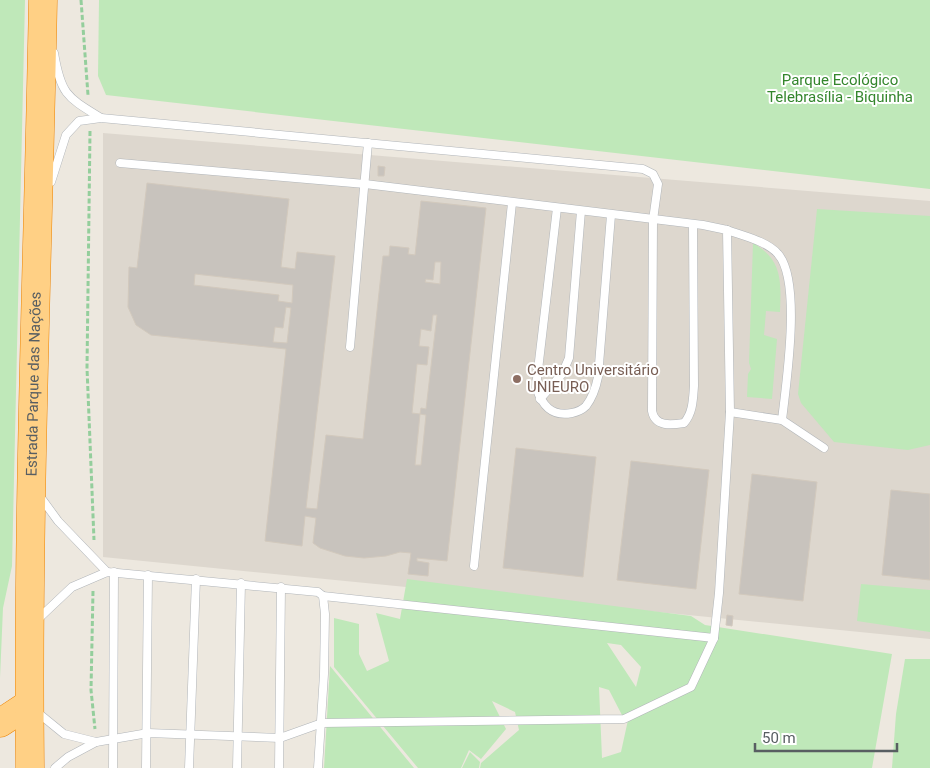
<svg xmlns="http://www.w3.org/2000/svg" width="930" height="768" viewBox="0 0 930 768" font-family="Roboto,sans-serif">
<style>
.education{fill:#ddd7ce}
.green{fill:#bfe8b9;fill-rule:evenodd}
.building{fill:#c8c3bd;stroke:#d2c9bd;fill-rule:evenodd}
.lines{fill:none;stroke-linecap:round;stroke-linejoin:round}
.lane-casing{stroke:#b1b5b9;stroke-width:9}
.highway-casing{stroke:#ed8300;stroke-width:29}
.path{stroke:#94ce9c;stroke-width:3;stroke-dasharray:5 2.5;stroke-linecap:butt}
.lane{stroke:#fff;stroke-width:8}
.highway{stroke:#ffd085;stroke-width:28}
.education-dot{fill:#8d6e63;stroke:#fff;stroke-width:2}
.labels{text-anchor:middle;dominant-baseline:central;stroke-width:4;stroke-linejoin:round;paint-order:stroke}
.park-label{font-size:15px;fill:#34862d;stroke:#fff}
.education-label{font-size:15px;fill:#785e54;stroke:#fff;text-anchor:start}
.street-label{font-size:15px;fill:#585e62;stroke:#fff}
</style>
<rect width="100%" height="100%" fill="#ede8df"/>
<!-- education -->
<polygon class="education" points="103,133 930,201 930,639 103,557"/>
<!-- green -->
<g class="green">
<polygon points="0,0 25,0 12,566 3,608 0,678"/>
<polygon points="99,0 930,0 930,189 106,95 98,76"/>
<polygon points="817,209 930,216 930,445 908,450 834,442 801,403 798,394"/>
<path d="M753,243C783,260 781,282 780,312L766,311L764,335L777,339L772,399L747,397L748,374L751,369L749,363Z"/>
<path d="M407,579L691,616L705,625L892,654L872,768H480L481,763L519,730L515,712L492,701L506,729L481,759L469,750L461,768H418L334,667V618L359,624V654L367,671L389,661L376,613L400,619ZM607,643L621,645L641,667L636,687ZM599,687L609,690L624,719L628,720L621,752L602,758Z"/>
<polygon points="861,584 930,590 930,632 857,621"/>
<polygon points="905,659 930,659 930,768 892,768 896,714"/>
<polygon points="330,666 414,768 324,768"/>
<polygon points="470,752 480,762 479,768 462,768"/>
</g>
<!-- building -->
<g class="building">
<polygon points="378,166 385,167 384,176 378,176"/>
<path d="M147,183L289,199L281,267L295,269L297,252L335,256L306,508L317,509L326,435L363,439L383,256H389L390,246L409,248L408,254L415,255L421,201L486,208L447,561L417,558V561L429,563L428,576L408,574L411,553L400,552L386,556L364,558L345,556L320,548L313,543L316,518L305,516L302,546L265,541L286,349L151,335L136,325L128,307L129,267L137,268ZM435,262H441L440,284L425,282L426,279L433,280ZM195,274L293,285L292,303L278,301L279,295L194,285ZM286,307L291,308L287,343L273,342L275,327L283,328ZM433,315H437L426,409L421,408L420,414L412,413L417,364L427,365L429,347L419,346L421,329L431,331ZM420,414L426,415L421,465H415Z"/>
<polygon points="516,448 596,457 583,577 503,568"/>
<polygon points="631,461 709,470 696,589 617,580"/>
<polygon points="752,474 817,482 803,601 739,594"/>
<polygon points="891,490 930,494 930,580 882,575"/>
<polygon points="727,615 733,616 732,626 726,625"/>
</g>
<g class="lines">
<defs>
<g id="lane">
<path d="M54,53C61,95 67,97 101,118"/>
<path d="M51,182L66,135L79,121L101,118L643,169L653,174L658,184L653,220L652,411C655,427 671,425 684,423C693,413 693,399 694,386L693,225"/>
<path d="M557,208L536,387C542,405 551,417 572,413C577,412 583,409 586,406C593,397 596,387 598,377L611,215"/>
<path d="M727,230C743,236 767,241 778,254C802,281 786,384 782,420"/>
<polyline points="350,347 368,143"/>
<polyline points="540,399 562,374 569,358 581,211"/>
<polyline points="730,412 782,420 824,448"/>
<polyline points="39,495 58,521 107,572"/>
<polyline points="474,566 512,203"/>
<polyline points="323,596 714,638"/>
<polyline points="37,620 72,587 107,572 318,592 323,596 325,614 324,674 318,768"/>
<polyline points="37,712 64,734 96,742"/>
<polyline points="55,768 68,757 96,742 148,733 280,738 322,723 624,719 691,687 714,638 719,593 730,412 727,230 703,225 365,184 120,163"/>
<polyline points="113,768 114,572"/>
<polyline points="146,768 148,575"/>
<polyline points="189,768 196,579"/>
<polyline points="237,768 241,583"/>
<polyline points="279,768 281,587"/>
</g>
<g id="highway">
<polyline points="0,723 29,704"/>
<path id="s1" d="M30,768C27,512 38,256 43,0"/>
</g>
</defs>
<!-- lane casing -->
<use href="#lane" class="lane-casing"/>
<!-- highway casing -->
<use href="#highway" class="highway-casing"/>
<!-- path -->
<g class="path">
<polyline points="81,0 88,95"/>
<polyline points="90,131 87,368 94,540"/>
<polyline points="93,591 91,690 95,729"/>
</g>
<!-- lane -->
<use href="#lane" class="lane"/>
<!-- highway -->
<use href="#highway" class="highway"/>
</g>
<!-- markers -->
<circle class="education-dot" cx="517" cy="379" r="5"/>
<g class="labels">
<!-- park labels -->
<g class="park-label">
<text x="840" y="80">Parque Ecológico<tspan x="840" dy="17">Telebrasília - Biquinha</tspan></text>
</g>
<!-- education labels -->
<g class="education-label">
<text x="527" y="370">Centro Universitário<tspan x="527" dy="17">UNIEURO</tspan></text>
</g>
<!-- street labels -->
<g class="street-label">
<text stroke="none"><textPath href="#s1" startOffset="384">Estrada Parque das Nações</textPath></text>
</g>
</g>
<!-- scale -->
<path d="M755 743v8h142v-8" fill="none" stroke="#585e62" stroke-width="2.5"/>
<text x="762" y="743" font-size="15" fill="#585e62" stroke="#ffffff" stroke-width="4" paint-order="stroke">50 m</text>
</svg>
